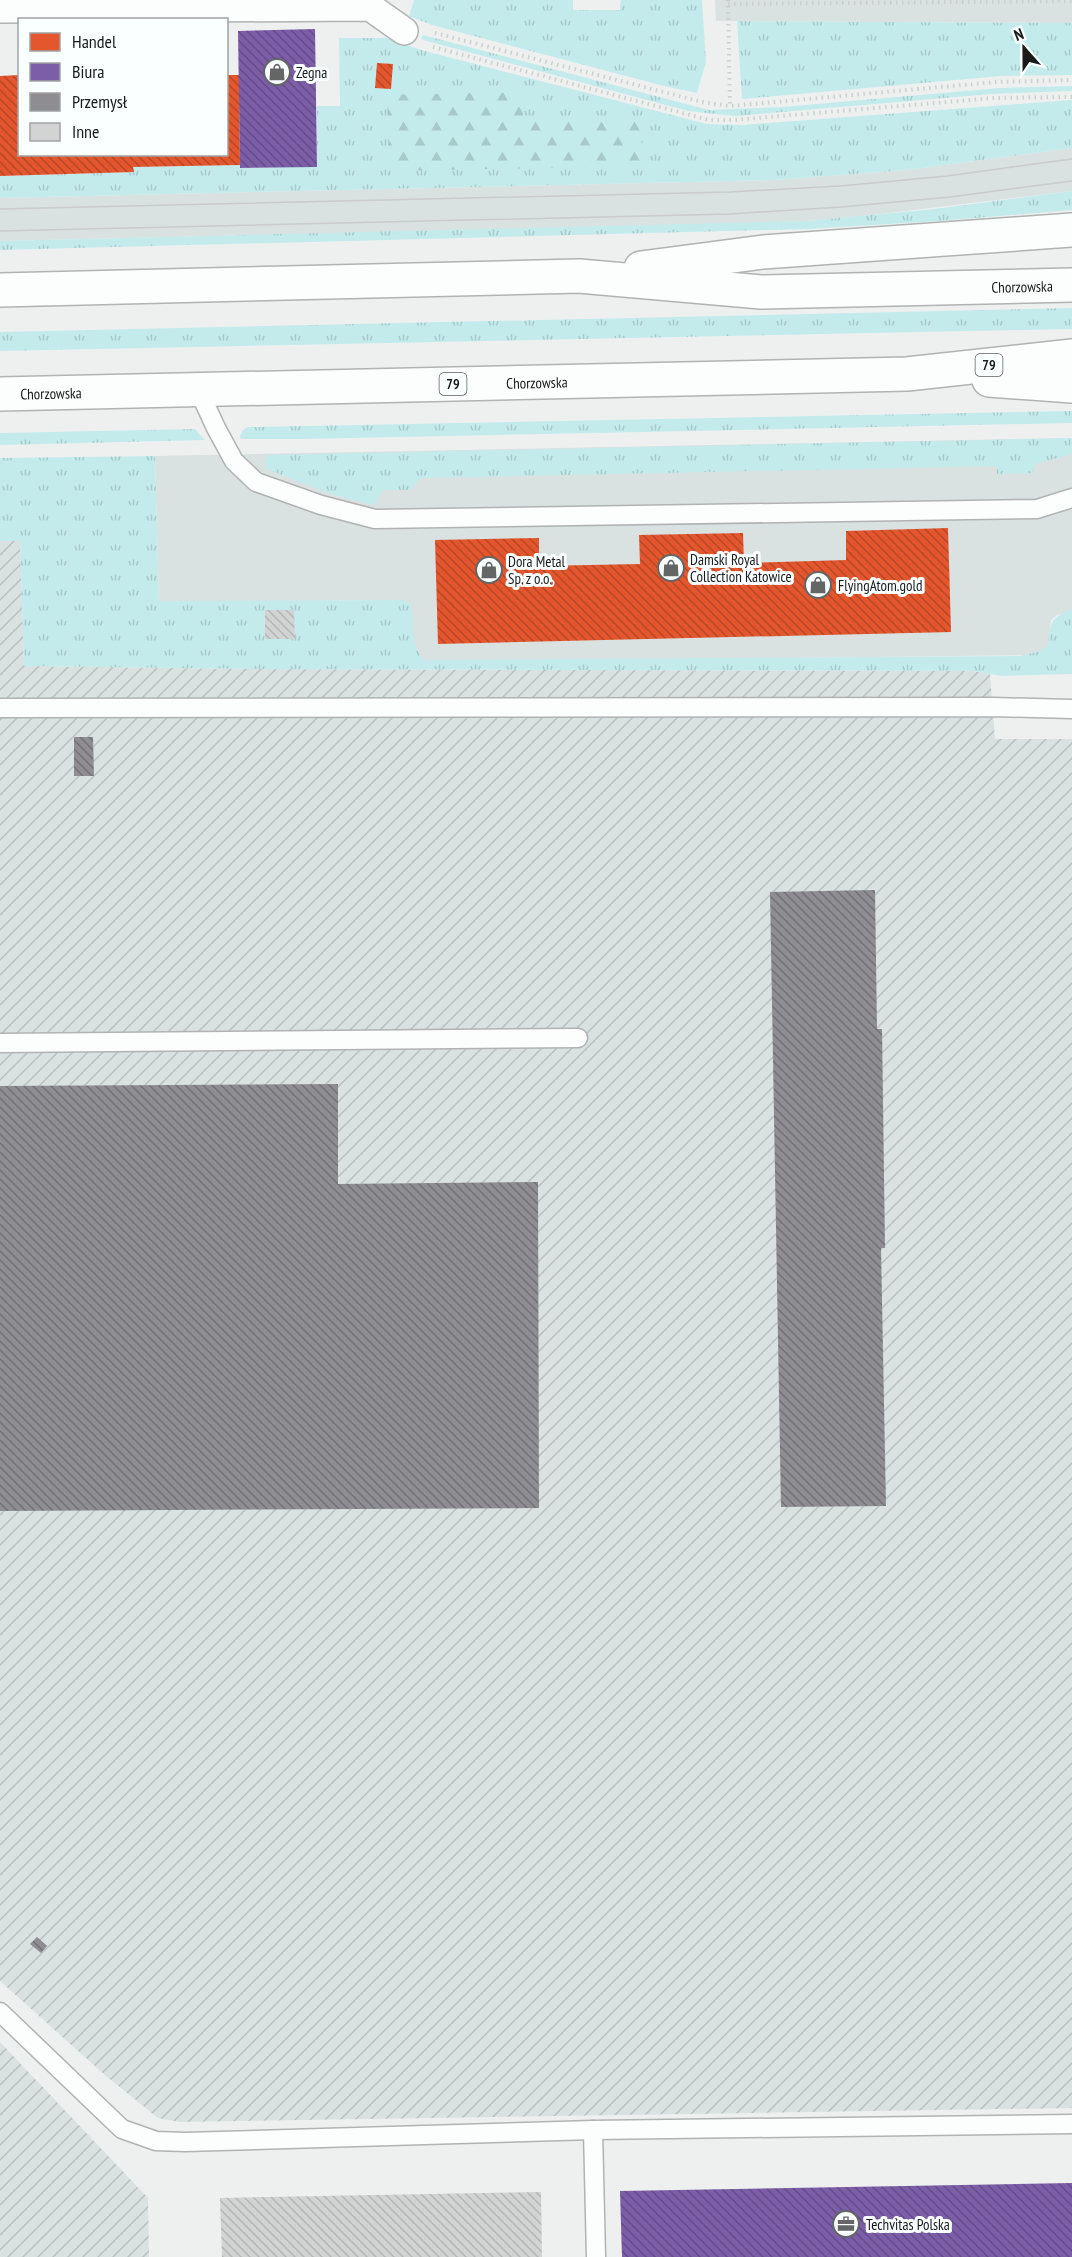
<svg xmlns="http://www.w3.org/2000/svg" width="1072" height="2257" viewBox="0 0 1072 2257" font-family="'PT Sans Narrow',sans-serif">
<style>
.built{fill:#d9e1e1}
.industrial{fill:url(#industrial-furrows)}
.grass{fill:url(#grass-tufts)}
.forest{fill:url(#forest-firs)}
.shops{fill:url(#shops-back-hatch)}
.offices{fill:url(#offices-back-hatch)}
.industry{fill:url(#industry-back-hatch)}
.building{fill:url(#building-back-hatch)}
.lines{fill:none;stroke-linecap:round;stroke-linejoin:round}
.service-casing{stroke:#b1b3b3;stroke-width:21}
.pedestrian-casing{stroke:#b1b3b3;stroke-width:30}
.primary-casing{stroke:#b1b3b3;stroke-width:36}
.path{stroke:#cdcece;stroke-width:4;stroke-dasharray:1.5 4.5;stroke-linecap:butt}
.service{stroke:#fcfdfd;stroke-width:18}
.pedestrian{stroke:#fcfdfd;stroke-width:27}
.primary{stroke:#fcfdfd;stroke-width:33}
.tram{stroke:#cacbcb;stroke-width:1.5}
.labels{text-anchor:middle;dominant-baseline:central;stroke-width:6;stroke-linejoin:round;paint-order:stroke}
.shield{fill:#faffff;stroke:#5c5f5f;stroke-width:1.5}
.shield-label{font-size:14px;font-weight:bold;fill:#191a1a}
.poi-label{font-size:15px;fill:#191a1a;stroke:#faffff;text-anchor:start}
.street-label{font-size:15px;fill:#191a1a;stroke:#faffff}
</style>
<defs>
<pattern id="industrial-furrows" width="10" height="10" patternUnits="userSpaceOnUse" patternTransform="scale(1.5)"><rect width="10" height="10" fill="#d9e1e1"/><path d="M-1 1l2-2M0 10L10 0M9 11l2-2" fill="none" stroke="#bac0c0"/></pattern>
<pattern id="grass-tufts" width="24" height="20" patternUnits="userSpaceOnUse" patternTransform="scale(1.5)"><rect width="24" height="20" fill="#c4ebec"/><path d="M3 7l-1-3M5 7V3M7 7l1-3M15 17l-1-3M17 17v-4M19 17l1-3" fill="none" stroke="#a8c9ca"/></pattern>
<pattern id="forest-firs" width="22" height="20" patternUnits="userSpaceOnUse" patternTransform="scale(1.5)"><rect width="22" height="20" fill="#c4ebec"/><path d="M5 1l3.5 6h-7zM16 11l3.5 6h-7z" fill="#a8c9ca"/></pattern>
<pattern id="shops-back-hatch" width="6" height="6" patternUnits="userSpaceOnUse" patternTransform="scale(1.5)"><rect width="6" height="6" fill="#e4572e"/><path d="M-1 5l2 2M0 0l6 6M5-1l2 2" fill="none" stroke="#b84726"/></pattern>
<pattern id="offices-back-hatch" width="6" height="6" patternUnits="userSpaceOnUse" patternTransform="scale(1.5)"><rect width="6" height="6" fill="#7b5ea7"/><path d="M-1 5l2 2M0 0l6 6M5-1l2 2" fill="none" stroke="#644d87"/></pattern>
<pattern id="industry-back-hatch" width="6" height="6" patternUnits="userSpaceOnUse" patternTransform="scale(1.5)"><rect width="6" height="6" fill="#8d8d92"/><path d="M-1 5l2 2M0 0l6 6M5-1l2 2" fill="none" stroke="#727276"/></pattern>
<pattern id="building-back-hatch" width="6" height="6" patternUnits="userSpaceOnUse" patternTransform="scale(1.5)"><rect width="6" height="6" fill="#d2d4d4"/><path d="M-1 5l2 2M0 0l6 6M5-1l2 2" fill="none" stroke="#b4b5b5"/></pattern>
</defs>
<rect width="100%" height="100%" fill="#eef0f0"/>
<!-- built -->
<g class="built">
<polygon points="715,0 1072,0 1072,23 716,21"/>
<polygon points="1072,148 1072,191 872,215 807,221 692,225 0,241 0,198 775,180 907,170"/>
<polygon points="1072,438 1072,611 1057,615 1051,620 1048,645 1041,651 1030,655 435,662 425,660 418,654 413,644 413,632 403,600 159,602 155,456"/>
</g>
<!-- industrial -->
<g class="industrial">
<polygon points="20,540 24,666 252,669 972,671 990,674 995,739 1072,739 1072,2108 180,2122 158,2118 106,2076 0,1981 0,541"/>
<polygon points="0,2042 148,2198 149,2257 0,2257"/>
</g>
<!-- grass -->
<g class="grass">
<polygon points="414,0 573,0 573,10 620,10 621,0 702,0 706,62 697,93 664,86 432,25 409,16"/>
<polygon points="737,21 1072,23 1072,75 1001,76 742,99"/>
<polygon points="423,35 709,110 782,107 1000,88 1072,86 1072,91 991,94 735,116 688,111 423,40 421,38"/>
<polygon points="339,38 386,38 421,50 707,124 742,125 1072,100 1072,148 907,170 775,180 0,198 0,176 133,172 133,167 240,165 241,168 317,166 317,106 340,106"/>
<polygon points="1072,191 1072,210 939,221 807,229 0,250 0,241 807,221 934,209"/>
<polygon points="1072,308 1072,329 0,351 0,332"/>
<polygon points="1072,411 1072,423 303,439 241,439 240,436 243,430 248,427"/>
<polygon points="195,429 205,440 0,445 0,433"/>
<polygon points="1072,438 1072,454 1035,464 1032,473 997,474 996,466 420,478 411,490 383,490 374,505 330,494 267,469 265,461 268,455"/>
<path d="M155,456L159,601L403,600L411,604C415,624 408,644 425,660L1020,656L1041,651L1048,645C1050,623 1051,617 1072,609V674L1002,676L972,671L252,669L24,666L20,541H0V458Z"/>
</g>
<!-- forest -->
<polygon class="forest" points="522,92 523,116 640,117 643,166 389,171 387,95"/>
<!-- shops -->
<g class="shops">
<polygon points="377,63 393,64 391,89 375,88"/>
<polygon points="20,75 20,154 226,154 226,75 239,75 240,165 133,167 134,172 0,176 0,76"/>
<polygon points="948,528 951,632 438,644 435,540 539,538 539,566 640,564 639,535 743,533 744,563 846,560 846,531"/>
</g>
<!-- offices -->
<g class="offices">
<polygon points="315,29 317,167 240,168 238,31"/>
<polygon points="1072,2183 1072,2257 622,2257 620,2191"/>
</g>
<!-- industry -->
<g class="industry">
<polygon points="74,737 93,737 94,776 74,776"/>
<polygon points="875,890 877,1029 882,1029 885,1248 881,1248 886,1506 781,1507 770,892"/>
<polygon points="338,1084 338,1184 538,1182 539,1508 0,1511 0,1086"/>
<polygon points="37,1937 47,1946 41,1953 30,1944"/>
</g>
<!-- building -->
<g class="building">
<polygon points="265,610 294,610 295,639 265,639"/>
<polygon points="541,2192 542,2257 222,2257 220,2198"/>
</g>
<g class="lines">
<defs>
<g id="service">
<polyline points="198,389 216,428 234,461 256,482 321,505 375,519 1037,509 1072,498"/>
<polyline points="0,708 993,707 1072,709"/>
<polyline points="0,1043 578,1038"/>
<polyline points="0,2012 122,2129 156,2141 185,2142 593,2130 1072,2124"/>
<polyline points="593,2130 596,2257"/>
</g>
<polyline id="pedestrian" points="0,9 370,7 404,31"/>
<g id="primary">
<polyline points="641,268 763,252 1072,230"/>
<path id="s1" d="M0,290L579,276L761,292L1072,285"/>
<polyline points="989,380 1072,386"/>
<path id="s2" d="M0,394L907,374L1072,356"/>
</g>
</defs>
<!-- service casing -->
<use href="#service" class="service-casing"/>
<!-- pedestrian casing -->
<use href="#pedestrian" class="pedestrian-casing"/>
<!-- primary casing -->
<use href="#primary" class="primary-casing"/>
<!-- path -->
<g class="path">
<polyline points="728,0 730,106"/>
<polyline points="728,4 1072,1"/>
<polyline points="435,33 702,102 730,106 996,82 1072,80"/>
<polyline points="433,47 709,120 733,120 994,98 1072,97"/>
</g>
<!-- service -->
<use href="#service" class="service"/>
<!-- pedestrian -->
<use href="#pedestrian" class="pedestrian"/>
<!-- primary -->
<use href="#primary" class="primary"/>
<!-- tram -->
<g class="tram">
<polyline points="0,209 729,192 840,186 947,176 1072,159"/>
<polyline points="0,231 730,214 841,207 950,197 1072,181"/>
</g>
</g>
<!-- icons -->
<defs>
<symbol id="shop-ring" viewBox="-11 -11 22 22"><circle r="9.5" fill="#faffff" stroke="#646565" stroke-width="1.5"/><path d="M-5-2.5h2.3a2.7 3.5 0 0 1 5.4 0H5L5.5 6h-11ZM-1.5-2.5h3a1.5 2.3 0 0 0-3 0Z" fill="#646565"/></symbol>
<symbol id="office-ring" viewBox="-11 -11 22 22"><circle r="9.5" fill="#faffff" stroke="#646565" stroke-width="1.5"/><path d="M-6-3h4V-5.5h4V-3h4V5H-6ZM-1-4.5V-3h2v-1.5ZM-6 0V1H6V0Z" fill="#646565"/></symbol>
</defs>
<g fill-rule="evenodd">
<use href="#shop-ring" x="262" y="57" width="30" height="30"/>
<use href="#shop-ring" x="656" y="553" width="30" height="30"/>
<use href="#shop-ring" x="474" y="555" width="30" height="30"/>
<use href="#shop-ring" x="803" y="570" width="30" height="30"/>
<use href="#office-ring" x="831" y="2209" width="30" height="30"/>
</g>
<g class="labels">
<!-- shield labels -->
<g class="shield">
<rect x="975.5" y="354" width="27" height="22" rx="4.5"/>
<rect x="439.5" y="373" width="27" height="22" rx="4.5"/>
</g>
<g class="shield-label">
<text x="989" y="365">79</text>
<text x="453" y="384">79</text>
</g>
<!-- poi labels -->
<g class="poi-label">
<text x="296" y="72">Zegna</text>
<text x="690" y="559">Damski Royal<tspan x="690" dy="17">Collection Katowice</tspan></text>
<text x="508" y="561">Dora Metal<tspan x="508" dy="17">Sp. z o.o.</tspan></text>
<text x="838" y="585">FlyingAtom.gold</text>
<text x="866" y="2224">Techvitas Polska</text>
</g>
<!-- street labels -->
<g class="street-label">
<text stroke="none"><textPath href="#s1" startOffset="1023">Chorzowska</textPath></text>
<text stroke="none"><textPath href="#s2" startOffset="537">Chorzowska</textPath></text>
<text stroke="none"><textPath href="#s2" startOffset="51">Chorzowska</textPath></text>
</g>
</g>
<!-- legend -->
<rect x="18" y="18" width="210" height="138" fill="#faffff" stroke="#a0a3a3" stroke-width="1.5"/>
<rect x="30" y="33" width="30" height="18" fill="#e4572e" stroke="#a0a3a3" stroke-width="1.5"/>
<text x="72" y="48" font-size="18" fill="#191a1a">Handel</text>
<rect x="30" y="63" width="30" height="18" fill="#7b5ea7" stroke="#a0a3a3" stroke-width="1.5"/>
<text x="72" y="78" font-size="18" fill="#191a1a">Biura</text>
<rect x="30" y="93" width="30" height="18" fill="#8d8d92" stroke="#a0a3a3" stroke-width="1.5"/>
<text x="72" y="108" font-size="18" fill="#191a1a">Przemysł</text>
<rect x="30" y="123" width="30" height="18" fill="#d2d4d4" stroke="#a0a3a3" stroke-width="1.5"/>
<text x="72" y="138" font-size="18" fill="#191a1a">Inne</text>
<!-- north arrow -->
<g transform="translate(1024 48) rotate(339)" stroke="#faffff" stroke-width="4.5" paint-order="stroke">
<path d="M0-4.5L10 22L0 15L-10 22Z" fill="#191a1a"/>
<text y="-9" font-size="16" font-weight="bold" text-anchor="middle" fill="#191a1a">N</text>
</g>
</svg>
